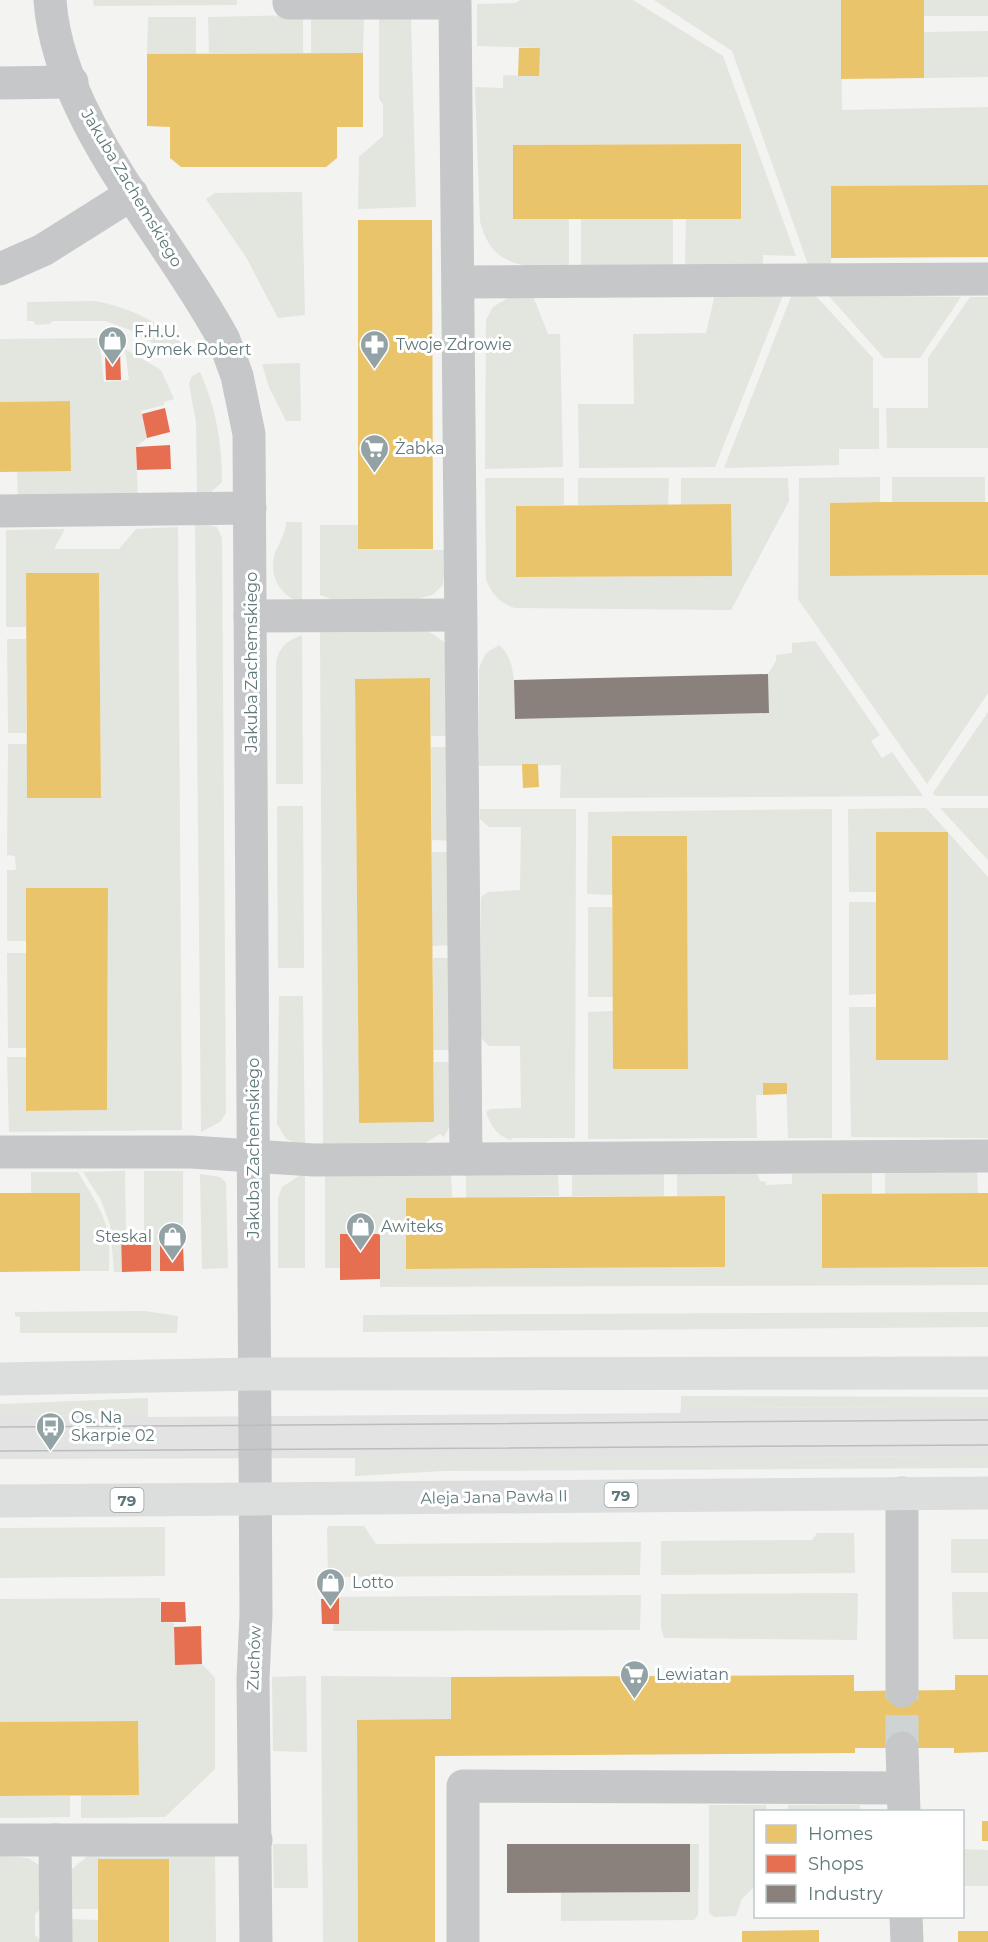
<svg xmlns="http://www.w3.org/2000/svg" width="988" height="1942" viewBox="0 0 988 1942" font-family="Montserrat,sans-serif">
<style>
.built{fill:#e2e3e2}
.green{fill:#e3e5df}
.homes{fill:#e9c46a}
.shops{fill:#e76f51}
.industry{fill:#8a817c}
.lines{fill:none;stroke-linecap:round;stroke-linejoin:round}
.minor-tunnel{stroke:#ced4d4;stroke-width:33;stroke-dasharray:33 16;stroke-linecap:butt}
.minor{stroke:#c5c7c8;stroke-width:33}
.primary{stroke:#dcdddd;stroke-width:33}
.tram{stroke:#bbbdbd;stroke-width:1.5}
.labels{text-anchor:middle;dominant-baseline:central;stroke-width:6;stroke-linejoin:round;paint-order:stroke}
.shield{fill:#fff;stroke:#90a0a3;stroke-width:1.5}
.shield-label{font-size:15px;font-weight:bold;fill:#60787b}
.street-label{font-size:16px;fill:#60787b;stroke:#fff}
.poi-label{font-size:16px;fill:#60787b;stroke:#fff;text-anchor:start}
</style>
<rect width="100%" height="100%" fill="#f3f3f2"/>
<!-- built -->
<polygon class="built" points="988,1407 988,1456 0,1459 0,1416 146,1415 148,1417 680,1413 681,1408"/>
<!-- green -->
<g class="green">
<polygon points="93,0 237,0 237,5 94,6"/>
<path d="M520,0H633L723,56L796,256L763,255V268L685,267L686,218H741L740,144L513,145V218L569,219V268C528,268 491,269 480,221L475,87L503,88V75L538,76L540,48L477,46V4L515,3Z"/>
<polygon points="654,0 841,0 842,110 988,107 988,185 831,186 831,273 811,273 732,51"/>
<rect x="924" y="0" width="64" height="16"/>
<polygon points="303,15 303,53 209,53 208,17"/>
<polygon points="311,16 364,17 363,53 311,53"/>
<polygon points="148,17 196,17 196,54 147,54"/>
<polygon points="379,18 411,18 416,207 358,209 359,157 383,136 383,104 379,99"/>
<polygon points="988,31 988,77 924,78 924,32"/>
<polygon points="302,192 305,315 278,318 246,257 206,199 215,193"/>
<rect x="581" y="219" width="92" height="49"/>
<polygon points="784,293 715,467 579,468 578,404 634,404 633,334 706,333 715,294"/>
<polygon points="792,294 815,295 873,358 873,408 879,408 879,449 839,449 839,465 724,468"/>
<polygon points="828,295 961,297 920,358 884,358"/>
<polygon points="511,296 533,296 548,334 560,334 563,467 485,469 486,320 493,307"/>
<polygon points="970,297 988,297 988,448 887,448 886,408 928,408 928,358"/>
<path d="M94,301C130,307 163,323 188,350L176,356L130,330L106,321H53L49,324L36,325L33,321H27V302Z"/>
<polygon points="101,338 107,341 107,345 100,347 104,382 129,380 125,349 161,370 174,399 164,402 164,405 141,411 147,438 136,447 138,500 18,500 17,471 71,471 70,401 0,402 0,339"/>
<polygon points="300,363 301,421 286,421 269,387 262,364"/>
<path d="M200,372C216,407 222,443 222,482L209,494L197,495L196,422L189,384L192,376Z"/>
<polygon points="880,477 880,502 830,503 830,576 988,575 988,693 927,784 798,599 799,478"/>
<polygon points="892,477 985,477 985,502 892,503"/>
<path d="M485,478H564V505L516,506V577L731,576V504L681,505V478H788L789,501L731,610L515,608C500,603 491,594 486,579Z"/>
<polygon points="578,478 669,478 668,505 578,505"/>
<polygon points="195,522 217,527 222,538 226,1113 220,1122 201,1132"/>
<path d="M286,522H302V603C280,596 268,576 275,553C279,543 286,533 286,522Z"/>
<polygon points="320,525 358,525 359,549 446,550 443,585 432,595 417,599 331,599 320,595"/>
<polygon points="178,527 182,1130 9,1132 7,1057 26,1057 26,1111 107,1110 108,888 26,888 26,941 7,941 7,870 16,870 15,856 7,855 8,744 27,744 27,798 101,798 99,573 26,573 26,627 6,627 6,530 65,529 54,549 119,549 136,529"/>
<polygon points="419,629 431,633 447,644 454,736 431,736 430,678 355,679 359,1123 434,1122 434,1062 456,1062 453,1120 444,1137 440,1134 425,1143 323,1148 320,630"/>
<path d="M302,635L303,784H276V662C279,647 288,640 302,635Z"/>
<polygon points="7,639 26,639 26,733 8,733"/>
<path d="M815,641L880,735L871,741L882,758L892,752L923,796L560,798L561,765L479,766V668L486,653L499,645C519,661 513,696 515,719L769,712L768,674L776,661V655L792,653V643Z"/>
<polygon points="988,712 988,796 935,796 933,793"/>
<polygon points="431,747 454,747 455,841 432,840"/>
<polygon points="277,806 303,806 304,968 278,968"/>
<polygon points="926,808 988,877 988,1138 851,1137 849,1007 876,1007 876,1060 948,1060 948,833 876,832 876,892 849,892 848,809"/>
<polygon points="940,808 988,808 988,860"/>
<path d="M480,809H576L575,1138H512L511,1140C497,1136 491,1126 486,1112L490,1109L521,1108L520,1046H489L481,1038V897L488,892L520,890L521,827H489L480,819Z"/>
<polygon points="832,809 832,1138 788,1138 786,1083 763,1083 763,1095 756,1095 757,1138 588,1139 588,1012 613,1011 614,1069 688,1069 687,837 613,895 587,894 588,812"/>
<polygon points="432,852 455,852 455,945 432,946"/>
<polygon points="849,902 876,902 876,994 849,995"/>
<polygon points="588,907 612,907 613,997 588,997"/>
<polygon points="7,953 26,953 26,1048 8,1048"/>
<rect x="433" y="958" width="22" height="92"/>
<polygon points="279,996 303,996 305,1147 286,1139 277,1124"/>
<polygon points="125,1171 126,1235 121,1236 122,1272 114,1272 110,1225 101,1200 83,1172"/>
<polygon points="144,1171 183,1171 183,1244 160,1245 160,1271 151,1271 151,1235 144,1235"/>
<polygon points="977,1171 978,1193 885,1194 885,1172"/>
<path d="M31,1172H78C102,1213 112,1221 109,1271H80L79,1193H31Z"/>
<polygon points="305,1172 305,1268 278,1268 278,1198 282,1187"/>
<polygon points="757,1173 760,1181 766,1182 766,1185 792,1184 792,1174 872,1173 872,1194 822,1194 822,1268 988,1267 988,1285 380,1287 380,1234 341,1234 340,1268 325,1268 325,1175 451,1175 452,1197 406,1198 407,1269 724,1267 725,1196 677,1196 677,1174"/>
<polygon points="200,1174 220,1177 226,1183 228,1268 202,1269"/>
<polygon points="558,1174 559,1196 466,1198 466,1175"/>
<rect x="572" y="1174" width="92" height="22"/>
<polygon points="145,1311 178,1316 177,1333 20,1333 20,1317 15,1316 15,1312"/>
<polygon points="988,1312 988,1327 363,1332 363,1315"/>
<polygon points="681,1396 988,1397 988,1407 681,1408"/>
<polygon points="148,1398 148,1417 146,1415 0,1416 0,1404"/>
<polygon points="988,1456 988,1468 443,1471 355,1476 355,1458"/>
<polygon points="329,1526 364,1526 376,1544 641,1542 640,1575 328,1577 327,1529"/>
<polygon points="165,1527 165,1576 0,1578 0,1528"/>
<polygon points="817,1533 854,1533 855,1573 661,1575 661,1541 812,1540"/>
<rect x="951" y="1539" width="37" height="34"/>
<polygon points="952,1592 988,1592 988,1639 953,1639"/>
<polygon points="858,1593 857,1640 664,1638 661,1628 661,1594"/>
<polygon points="641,1595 640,1630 333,1631 334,1624 339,1624 339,1599 325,1599 325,1597"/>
<polygon points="160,1598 161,1622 174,1623 175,1664 202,1664 215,1678 215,1769 165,1817 81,1818 81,1795 139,1795 138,1721 0,1722 0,1599"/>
<polygon points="306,1676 307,1752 273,1751 272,1677"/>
<polygon points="321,1676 451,1677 451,1719 357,1721 358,1942 323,1942"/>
<polygon points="0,1796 70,1796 70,1817 0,1818"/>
<polygon points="709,1805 766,1805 767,1811 756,1812 755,1886 742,1899 736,1916 714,1917 709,1913"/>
<rect x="788" y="1805" width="72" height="6"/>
<polygon points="273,1844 307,1844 308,1888 274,1888"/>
<polygon points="690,1844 699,1844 698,1915 694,1920 561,1921 561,1893 690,1892"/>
<polygon points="963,1849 988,1850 988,1886 963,1886"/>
<polygon points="215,1854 216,1942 169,1942 168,1859 98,1859 98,1909 67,1909 72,1869 88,1856"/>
<polygon points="0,1856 28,1858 40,1866 43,1906 35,1914 35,1935 42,1942 0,1942"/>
<polygon points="67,1919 98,1920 98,1942 67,1942"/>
</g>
<!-- homes -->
<g class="homes">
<polygon points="841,0 924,0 924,78 841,79"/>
<polygon points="519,48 540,48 539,76 518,76"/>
<polygon points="363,53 363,127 337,127 337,158 326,167 181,167 170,158 170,127 147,126 147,54"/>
<polygon points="741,144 741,219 513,219 513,145"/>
<polygon points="988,185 988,257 831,258 831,186"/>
<polygon points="358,220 432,220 433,549 358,549"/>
<polygon points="70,401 71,471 0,472 0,402"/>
<polygon points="880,502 988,502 988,575 830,576 830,503"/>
<polygon points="731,504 732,576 516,577 516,506"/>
<polygon points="26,573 99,573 101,798 27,798"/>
<polygon points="430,678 434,1122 359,1123 355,679"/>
<polygon points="522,764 538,764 539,787 523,788"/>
<rect x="876" y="832" width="72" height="228"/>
<polygon points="612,836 687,836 688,1069 613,1069"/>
<polygon points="26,888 108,888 107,1110 26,1111"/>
<polygon points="763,1083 787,1083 787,1094 763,1095"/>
<polygon points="0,1193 80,1193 80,1271 0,1272"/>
<polygon points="988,1193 988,1267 822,1268 822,1194"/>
<polygon points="725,1196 725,1267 406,1269 406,1198"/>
<polygon points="854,1675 854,1691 955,1690 955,1675 988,1675 988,1752 954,1753 954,1748 855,1748 855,1753 435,1756 435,1942 358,1942 357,1720 451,1719 451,1677"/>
<polygon points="138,1721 139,1795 0,1796 0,1722"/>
<rect x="982" y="1821" width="6" height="20"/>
<rect x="98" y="1859" width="71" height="83"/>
<polygon points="819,1930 819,1942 742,1942 742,1931"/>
<rect x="958" y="1931" width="30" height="11"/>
</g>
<!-- shops -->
<g class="shops">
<polygon points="120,352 121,380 106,380 105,353"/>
<polygon points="165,408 170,432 147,438 142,414"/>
<polygon points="170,445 171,469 137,470 136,447"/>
<polygon points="340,1234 380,1234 380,1279 340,1280"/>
<polygon points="151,1235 151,1271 122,1272 121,1236"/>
<polygon points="183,1244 184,1271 160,1271 160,1245"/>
<polygon points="339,1598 339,1624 322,1624 321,1599"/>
<polygon points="161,1602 185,1602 186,1622 161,1622"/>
<polygon points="201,1626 202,1664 175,1665 174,1627"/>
</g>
<!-- industry -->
<g class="industry">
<polygon points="768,674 769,713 515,719 514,680"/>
<polygon points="507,1844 690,1844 690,1892 507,1893"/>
</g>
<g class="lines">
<!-- minor-tunnel -->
<polyline class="minor-tunnel" points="902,1748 902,1691"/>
<!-- minor -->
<g class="minor">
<path d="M50,0C58,120 169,236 224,340L237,376L249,434L256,1615L253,1679L256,1942"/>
<polyline points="289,0 289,3 455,3 466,1159"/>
<polyline points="0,83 72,82"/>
<polyline points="0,269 43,250 132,194"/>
<polyline points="459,282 988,279"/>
<polyline points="0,511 250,508"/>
<polyline points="250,616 460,615"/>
<polyline points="0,1152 191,1152 314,1160 988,1156"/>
<polyline points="902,1493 902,1691"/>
<polyline points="902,1748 904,1812"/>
<polyline points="0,1840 256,1840"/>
<polyline points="55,1840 56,1942"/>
<polyline points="906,1916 907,1942"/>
<polyline points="463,1942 463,1786 903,1788"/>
</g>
<!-- primary -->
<g class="primary">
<polyline points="0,1379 254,1374 988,1373"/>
<polyline points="0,1501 988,1493"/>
</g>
<!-- tram -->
<g class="tram">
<polyline points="0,1427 988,1420"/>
<polyline points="0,1451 988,1445"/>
</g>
</g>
<!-- icons -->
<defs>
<symbol id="shop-pin" viewBox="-11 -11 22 30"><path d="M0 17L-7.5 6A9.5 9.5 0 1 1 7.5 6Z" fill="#93a3a5" stroke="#fff"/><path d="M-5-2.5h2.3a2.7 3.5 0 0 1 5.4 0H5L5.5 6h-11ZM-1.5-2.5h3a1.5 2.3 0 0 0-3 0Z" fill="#fff"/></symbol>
<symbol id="pharmacy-pin" viewBox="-11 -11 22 30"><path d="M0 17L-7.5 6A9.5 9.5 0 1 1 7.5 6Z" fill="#93a3a5" stroke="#fff"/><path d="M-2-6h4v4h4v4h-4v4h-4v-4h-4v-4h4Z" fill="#fff"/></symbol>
<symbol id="supermarket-pin" viewBox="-11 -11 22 30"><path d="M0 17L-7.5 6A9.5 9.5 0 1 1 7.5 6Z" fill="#93a3a5" stroke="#fff"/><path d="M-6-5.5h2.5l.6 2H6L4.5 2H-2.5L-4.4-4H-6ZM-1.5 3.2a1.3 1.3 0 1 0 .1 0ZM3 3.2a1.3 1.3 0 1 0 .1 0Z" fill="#fff"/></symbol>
<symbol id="bus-pin" viewBox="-11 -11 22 30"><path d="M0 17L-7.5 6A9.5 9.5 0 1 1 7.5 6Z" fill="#93a3a5" stroke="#fff"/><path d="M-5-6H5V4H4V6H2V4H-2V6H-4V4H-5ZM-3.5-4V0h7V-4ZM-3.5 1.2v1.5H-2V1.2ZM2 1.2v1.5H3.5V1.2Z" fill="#fff"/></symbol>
</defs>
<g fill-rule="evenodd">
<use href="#shop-pin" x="96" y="324" width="33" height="45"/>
<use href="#pharmacy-pin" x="358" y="328" width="33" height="45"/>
<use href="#supermarket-pin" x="358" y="432" width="33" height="45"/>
<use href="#shop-pin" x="344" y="1210" width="33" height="45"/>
<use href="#shop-pin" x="156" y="1220" width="33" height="45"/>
<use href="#bus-pin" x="34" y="1410" width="33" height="45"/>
<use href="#shop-pin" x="314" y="1566" width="33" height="45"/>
<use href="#supermarket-pin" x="618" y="1658" width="33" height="45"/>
</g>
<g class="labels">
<!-- shield labels -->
<g class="shield">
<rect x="604.5" y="1483" width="33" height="24" rx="4.5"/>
<rect x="110.5" y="1488" width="33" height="24" rx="4.5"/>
</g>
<g class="shield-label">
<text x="621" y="1495">79</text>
<text x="127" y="1500">79</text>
</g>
<!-- street labels -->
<g class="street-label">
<text transform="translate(132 188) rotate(59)">Jakuba Zachemskiego</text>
<text transform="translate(251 662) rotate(-90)">Jakuba Zachemskiego</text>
<text transform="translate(253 1148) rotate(-90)">Jakuba Zachemskiego</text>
<text transform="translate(494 1497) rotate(-1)">Aleja Jana Pawła II</text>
<text transform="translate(254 1658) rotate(-88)">Zuchów</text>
</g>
<!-- poi labels -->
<g class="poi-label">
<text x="134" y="331">F.H.U.<tspan x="134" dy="18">Dymek Robert</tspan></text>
<text x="396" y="344">Twoje Zdrowie</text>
<text x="395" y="448">Żabka</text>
<text x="381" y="1226">Awiteks</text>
<text x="152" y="1236" text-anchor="end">Steskal</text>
<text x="71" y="1417">Os. Na<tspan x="71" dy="18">Skarpie 02</tspan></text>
<text x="352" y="1582">Lotto</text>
<text x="656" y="1674">Lewiatan</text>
</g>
</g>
<!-- legend -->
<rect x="754" y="1810" width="210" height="108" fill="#ffffff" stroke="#bfc9ca" stroke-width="1.5"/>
<rect x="766" y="1825" width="30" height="18" fill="#e9c46a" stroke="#bfc9ca" stroke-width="1.5"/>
<text x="808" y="1840" font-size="18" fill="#60787b">Homes</text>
<rect x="766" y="1855" width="30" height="18" fill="#e76f51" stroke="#bfc9ca" stroke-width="1.5"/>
<text x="808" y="1870" font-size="18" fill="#60787b">Shops</text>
<rect x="766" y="1885" width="30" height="18" fill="#8a817c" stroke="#bfc9ca" stroke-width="1.5"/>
<text x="808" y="1900" font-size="18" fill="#60787b">Industry</text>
</svg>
